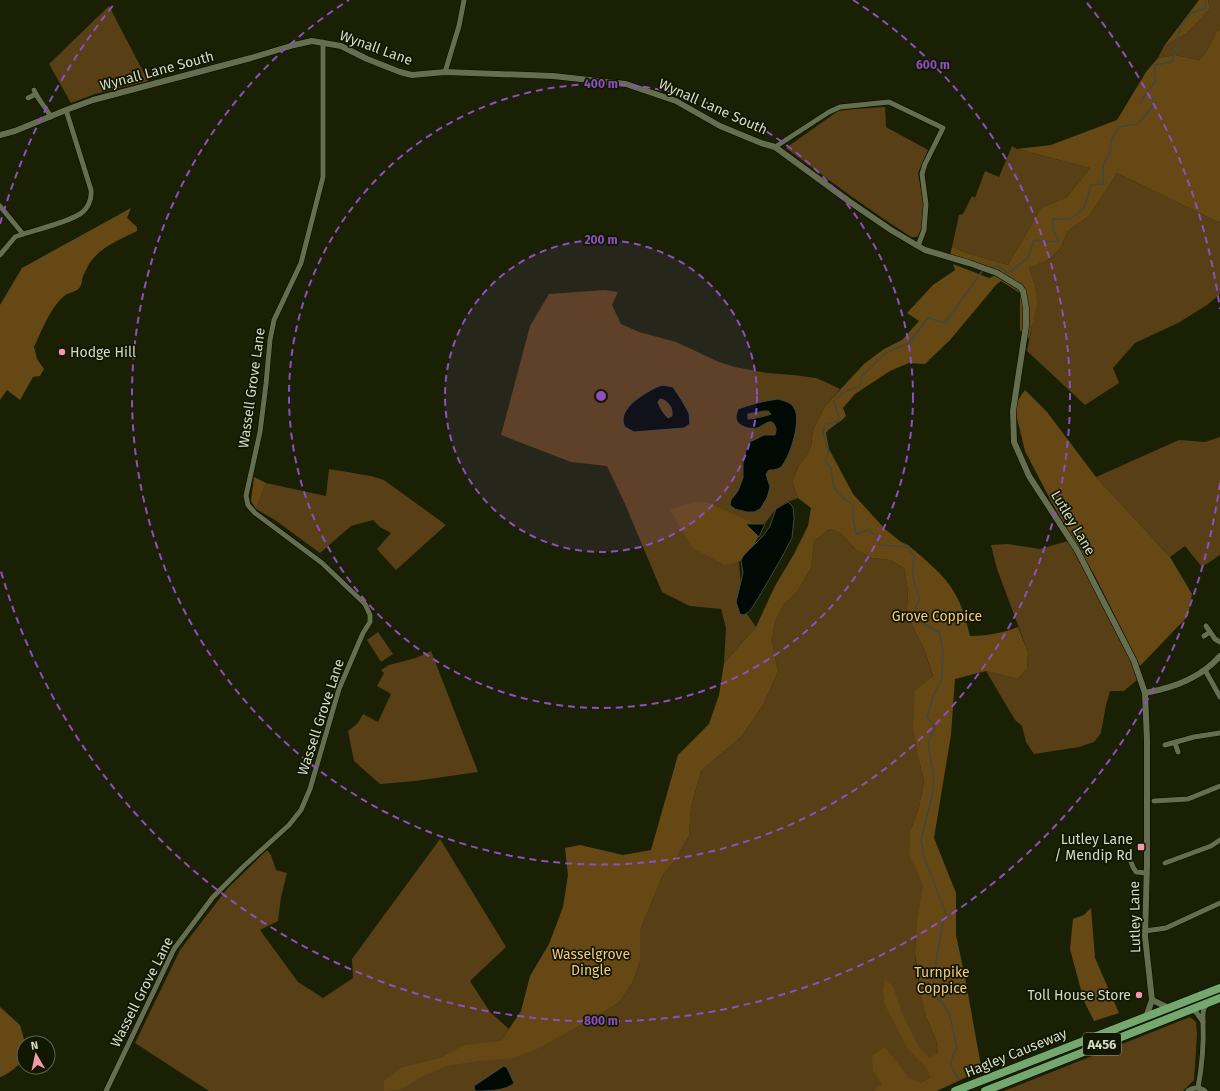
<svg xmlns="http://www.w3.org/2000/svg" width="1220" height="1091" viewBox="0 0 1220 1091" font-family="'Fira Sans',sans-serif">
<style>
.green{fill:#593f15}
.forest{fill:#664815}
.water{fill:#000903;stroke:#40483e;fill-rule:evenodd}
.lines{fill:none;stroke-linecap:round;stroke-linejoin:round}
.stream{stroke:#40483e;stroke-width:1.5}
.minor-casing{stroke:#050a00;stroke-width:6}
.tertiary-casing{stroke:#050a00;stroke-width:7}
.trunk-casing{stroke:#050a00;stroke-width:9}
.minor{stroke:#656e4e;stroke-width:5}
.tertiary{stroke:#656e4e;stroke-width:6}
.trunk{stroke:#74a86e;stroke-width:8}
.ring{fill:none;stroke:#8d4fc1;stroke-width:2;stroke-dasharray:7 5}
.poi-dot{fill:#f39aaa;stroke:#111700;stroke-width:1.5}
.labels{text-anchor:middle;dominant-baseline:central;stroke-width:3.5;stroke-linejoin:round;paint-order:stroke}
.shield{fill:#111700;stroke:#9aa08d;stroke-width:1}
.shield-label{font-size:13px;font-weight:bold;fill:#d5dac9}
.street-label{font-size:14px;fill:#d5dac9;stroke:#111700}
.poi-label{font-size:14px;fill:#d5dac9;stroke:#111700;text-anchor:end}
.park-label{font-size:14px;fill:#f7c883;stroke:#111700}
.centre{fill:#8d4fc1;stroke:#111700;stroke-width:2}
.ring-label{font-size:12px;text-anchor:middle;font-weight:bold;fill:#8d4fc1;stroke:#111700;stroke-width:3.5;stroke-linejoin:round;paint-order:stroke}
</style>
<rect width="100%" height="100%" fill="#1a2004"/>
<!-- green -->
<g class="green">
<polygon points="1208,0 1220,0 1220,29 1217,31 1206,52 1199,60 1175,55 1158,58 1164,46 1187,33 1210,9"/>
<polygon points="109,6 148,81 95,94 71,103 49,64"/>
<path d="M885,107L886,127L928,150L918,173L924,207L922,228L917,237H911C868,209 827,179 786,148L838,111L854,109Z"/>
<polygon points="1012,146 1017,149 1090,168 1067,197 1041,208 1008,265 967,253 952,247 959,215 963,214 972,196 975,198 985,171 999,177"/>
<polygon points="1117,173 1220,223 1220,294 1207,305 1178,323 1135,343 1113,368 1119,383 1085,405 1027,351 1032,326 1034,282 1029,268 1048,260 1060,249 1068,231 1090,215"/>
<polygon points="605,290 618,292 612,305 621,324 639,332 676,342 719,362 735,367 767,373 794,375 816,378 830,384 840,389 825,406 813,430 811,447 806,456 799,465 792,482 798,498 785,503 776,509 762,527 725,565 739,562 741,587 740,604 756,627 724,663 726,628 721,609 690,606 662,592 625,504 607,466 571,462 501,435 530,326 549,294"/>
<polygon points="1220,437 1220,555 1202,567 1185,546 1170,557 1096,477 1179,440 1205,442"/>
<polygon points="329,469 371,476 384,480 446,525 396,570 377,549 391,533 380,527 373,520 351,526 320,553 275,520 256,509 266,483 326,496"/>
<polygon points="830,529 841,533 855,549 872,558 890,560 904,568 908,591 907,609 912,625 924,649 933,677 919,760 924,781 919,807 911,829 915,867 924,885 916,929 915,954 917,974 926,1017 936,1040 938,1053 931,1077 920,1083 888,1091 209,1091 135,1043 180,950 227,889 267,850 271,855 276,870 287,873 281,897 278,921 260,930 298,982 323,998 353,978 352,959 440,839 506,947 470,981 490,1012 509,1029 501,1041 595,1016 619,1003 633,982 640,961 640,930 663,875 674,862 689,836 691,807 701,771 741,737 763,705 778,672 772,640 775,622 784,604 798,591 811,568 814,541"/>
<polygon points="1068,541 1100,597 1132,661 1137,680 1124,691 1110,691 1106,705 1101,733 1094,742 1079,747 1034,754 1026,742 1022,726 1015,720 986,671 1018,679 1027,669 1028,652 997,569 991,545 1008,544 1040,549"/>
<polygon points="378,632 393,654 381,662 367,640"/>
<polygon points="431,651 478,772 415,781 380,784 354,761 348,731 358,723 363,714 378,722 391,694 377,686 384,673 381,670 389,665 416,658"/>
<polygon points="1190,1017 1196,1022 1197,1034 1194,1080 1183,1091 1004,1091"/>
</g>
<!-- forest -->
<g class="forest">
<polygon points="1199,0 1208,0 1210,9 1187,33 1164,46"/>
<path d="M1220,29V223L1117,173L1090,215L1068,231L1060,249L1048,260L1029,268L1034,282L1037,303L1029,339L1020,330V293L1001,281L996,285L950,340L925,364L909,363L890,371L855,394L843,408L846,416C840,423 831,426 826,433L829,449L853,494L885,529L901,542L908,545C924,559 943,573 954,592C962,605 966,620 970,636C986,636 1003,633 1018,627L1028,652L1027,669L1018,679L986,671L955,679L951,735L934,838L956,893V935L965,977L981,1066L971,1075L937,1091H874L882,1084L873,1071L872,1056L885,1047L909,1078L920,1083L931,1077L926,1067L908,1049L885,1005L883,991L885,979L893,987L903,1015L919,1047L930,1058L938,1053L936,1040L926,1017L921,995L915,954L916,929L923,885L909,854L911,829L919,807L924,781L919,760L913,726L915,691L933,676L924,649L912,625L907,609L908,591L904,568L890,560L872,558L855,549L841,533L830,529L814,541L811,568L798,591L784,604L775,622L772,640L778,672L763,705L741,737L701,771L691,807L689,836L674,862L663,875L640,930V961L633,982L619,1003L539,1048L514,1058L478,1061L447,1066L423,1076L400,1090L384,1091V1081L400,1068L440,1058L464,1045L501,1041L521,1011L530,976L549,944L563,907L568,875L565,848L580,845L623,855L651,850L678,755L709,724L719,695L724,663L756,627L775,586L794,554L808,526L811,508L798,498L792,482L799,465L806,456L811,447L813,430L825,406L864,364L884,349L902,340L919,321L907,313L933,285L955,270L953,264L989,278L1002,273L950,255L952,247L967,253L1008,265L1041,208L1067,197L1090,168L1017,149L1051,145L1117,120L1146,72L1158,58L1175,55L1199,60L1206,52L1217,31Z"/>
<path d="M131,208L127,218L137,227V231C119,240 100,247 89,264C87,268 85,272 83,276C82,279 82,284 80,287C77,292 69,292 64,296C50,308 42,330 34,347L37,359L44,369L40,376L33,377L20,400L7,390L0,400V305L22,268Z"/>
<polygon points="1025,390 1047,412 1096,477 1170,557 1192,594 1188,616 1140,666 1095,576 1051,501 1025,451 1014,406"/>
<polygon points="254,477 266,483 256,509 251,501"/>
<path d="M693,502L708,503L762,527C758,538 750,557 738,562C734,564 729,564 725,565L693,548L670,510Z"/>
<polygon points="1091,908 1095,958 1119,1013 1094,1021 1084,1001 1070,949 1073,919 1084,915"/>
<path d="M0,1007L20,1025L25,1043H24C24,1048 25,1054 23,1059C19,1066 7,1075 0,1077Z"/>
</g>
<!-- water -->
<g class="water">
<path d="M662,385L673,387L681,399L689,413L690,424L684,428L634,432L625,427C624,425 623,423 623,421C622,405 649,390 662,385ZM660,399C668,400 673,408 672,416L668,418C663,413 660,408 658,402Z"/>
<path d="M778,399C784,401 791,402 794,408C802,420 790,457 781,467C777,470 773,470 769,470L766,474L770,487L767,498L760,509L754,512H747L735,509L730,505L731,500L738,491L743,478V463L746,450L750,442L764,435H775C776,432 777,429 775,426C772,416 762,427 757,428C750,430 737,426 736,418C736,415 737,412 738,409C751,404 764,401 778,399ZM764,411H768L771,414C767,416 753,419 748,419V414Z"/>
<polygon points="788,502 793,507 794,518 792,538 782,557 760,595 750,611 744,615 740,614 736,602 743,573 741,560 744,555 763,536 770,526 776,509"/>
<polygon points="746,524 765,524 759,537"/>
<path d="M504,1066L507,1068L514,1083C506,1091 487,1091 475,1091L474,1086Z"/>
</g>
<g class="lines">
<!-- stream -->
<g class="stream">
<polyline points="1140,103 1146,93"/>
<polyline points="990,267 997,266 1008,273 1028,258 1034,240 1059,242 1053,229 1053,219 1070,219 1084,208 1091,185 1103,184 1103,166 1111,149 1111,140 1119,127 1138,124 1156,102 1146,93 1155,82 1155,65 1172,62 1180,27 1191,13 1206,8 1205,0"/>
<path d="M959,1079C949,1066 949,1061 957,1048L949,1012L933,993L936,960L945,912L924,856L921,840L932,796L934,780L928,743L935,727L927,718L933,696L942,679L943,650L939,632L922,623L915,608L920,598C912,583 912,571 914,556L907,547L880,545L877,536L868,530L856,534L853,517V505L844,499L834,488L831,468L825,461L829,453L823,433L825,424L837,422L839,417L834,401L845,391L860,386L861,377L886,353L909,343L928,318L945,323L983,270"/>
</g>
<defs>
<g id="minor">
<polyline points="445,72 459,26 464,0"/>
<path d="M34,90C37,98 46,108 51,117"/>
<polyline points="28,98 36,94"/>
<polyline points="775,147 829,112 840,107 889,102 943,128 925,164 922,174 926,204 924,230 918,246"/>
<path d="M0,206L23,234C39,229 65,223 80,214C88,209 92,199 91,190L66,110"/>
<polyline points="0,255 15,237 23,234"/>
<polyline points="1206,626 1215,639 1220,642"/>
<polyline points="1204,636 1210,632"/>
<polyline points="1205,670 1220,697"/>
<polyline points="1175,743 1178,752"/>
<polyline points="1165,745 1194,737 1220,733"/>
<polyline points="1154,801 1188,799 1220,786"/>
<polyline points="1131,862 1133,867 1136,872 1146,873"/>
<polyline points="1165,863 1211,846 1220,840"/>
<polyline points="1145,931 1166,928 1220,903"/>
<path d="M1191,1010L1196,1012L1203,1022C1203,1015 1202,1010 1207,1004"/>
<path d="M1198,1088C1202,1066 1204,1044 1203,1022"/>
<polyline points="106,1091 174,949 213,897 243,867 289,825 301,810 310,789 339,689 363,633 370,622 370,615 365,604 322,563 255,513 248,505 246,496 260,432 266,384 270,340 274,320 301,263 323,177 323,42"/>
<path d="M1188,1091C1193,1087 1200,1087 1205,1091"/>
</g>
<g id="tertiary">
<polyline points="0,135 15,131 66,110 93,100 251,58 294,45 312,41 341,46 367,59 400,72 412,75 445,72 553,76 626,84 676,101 720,126 761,143 775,147 850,202 891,230 918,246 925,250 969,263 997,273 1020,287 1023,291 1026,308 1026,326 1013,411 1014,442 1029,476 1077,550 1134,661 1145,693 1147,740 1147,865 1145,936 1152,1000 1146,1017"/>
<path d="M1145,693C1173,688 1201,678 1220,656"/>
<polyline points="1152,1000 1169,1008"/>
</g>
<g id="trunk">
<polyline points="955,1091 1220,988"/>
<polyline points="985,1091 1220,998"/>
</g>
</defs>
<!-- minor casing -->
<use href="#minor" class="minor-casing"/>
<!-- tertiary casing -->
<use href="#tertiary" class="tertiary-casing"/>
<!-- trunk casing -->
<use href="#trunk" class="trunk-casing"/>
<!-- minor -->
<use href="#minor" class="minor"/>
<!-- tertiary -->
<use href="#tertiary" class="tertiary"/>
<!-- trunk -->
<use href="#trunk" class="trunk"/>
</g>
<!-- distance rings -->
<circle cx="601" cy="396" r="156" fill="#8d4fc1" fill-opacity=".12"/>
<g class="ring">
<circle cx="601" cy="396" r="156"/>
<circle cx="601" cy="396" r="312"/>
<path d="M853 0A469 469 0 1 1 349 0"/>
<path d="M1220 483A625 625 0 0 1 0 568M0 224A625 625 0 0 1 115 3M1087 3A625 625 0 0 1 1220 309"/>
</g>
<!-- markers -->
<g class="poi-dot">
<circle cx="62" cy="352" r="4"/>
<rect x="1137" y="843" width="8" height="8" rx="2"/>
<circle cx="1139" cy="995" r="4"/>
</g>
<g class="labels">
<!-- shield labels -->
<rect class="shield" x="1083" y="1033" width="38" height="22" rx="3"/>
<g class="shield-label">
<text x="1102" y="1044">A456</text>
</g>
<!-- street labels -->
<g class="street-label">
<text transform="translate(376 48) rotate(20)">Wynall Lane</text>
<text transform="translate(157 71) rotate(-15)">Wynall Lane South</text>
<text transform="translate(713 107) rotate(24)">Wynall Lane South</text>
<text transform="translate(252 388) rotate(-82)">Wassell Grove Lane</text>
<text transform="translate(1073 523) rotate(59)">Lutley Lane</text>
<text transform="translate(321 717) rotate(-72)">Wassell Grove Lane</text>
<text transform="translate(1135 917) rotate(-91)">Lutley Lane</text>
<text transform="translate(142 992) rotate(-63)">Wassell Grove Lane</text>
<text transform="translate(1016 1053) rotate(-22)">Hagley Causeway</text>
</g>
<!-- poi labels -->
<g class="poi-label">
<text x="70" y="352" text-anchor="start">Hodge Hill</text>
<text x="1133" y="839">Lutley Lane<tspan x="1133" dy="16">/ Mendip Rd</tspan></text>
<text x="1131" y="995">Toll House Store</text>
</g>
<!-- park labels -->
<g class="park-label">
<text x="937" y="616">Grove Coppice</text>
<text x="591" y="954">Wasselgrove<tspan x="591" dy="16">Dingle</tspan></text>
<text x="942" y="972">Turnpike<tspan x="942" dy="16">Coppice</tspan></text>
</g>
</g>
<circle cx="601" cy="396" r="6" class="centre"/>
<g class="ring-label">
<text x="933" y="69">600 m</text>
<text x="601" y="88">400 m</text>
<text x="601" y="244">200 m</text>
<text x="601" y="1025">800 m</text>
</g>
<!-- north arrow -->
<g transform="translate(36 1055) rotate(351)"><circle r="19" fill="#111700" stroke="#5f6550"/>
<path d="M0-3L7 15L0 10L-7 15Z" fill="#f39aaa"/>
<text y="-6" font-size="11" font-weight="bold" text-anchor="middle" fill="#d5dac9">N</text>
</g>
</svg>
